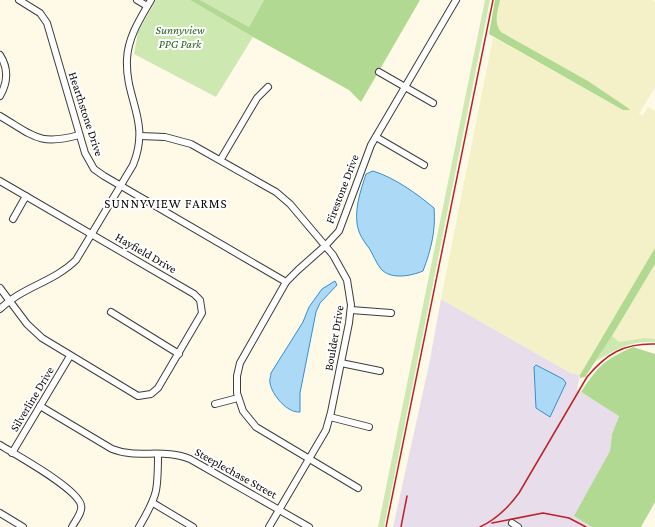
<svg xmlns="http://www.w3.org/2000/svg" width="655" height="527" viewBox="0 0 655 527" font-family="'Crimson Pro',serif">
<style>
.industrial{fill:#e8ddea}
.farmland{fill:#f4f1c8}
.green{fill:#cee8b2}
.forest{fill:#b1d991}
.water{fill:#acdaf6;stroke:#338fce}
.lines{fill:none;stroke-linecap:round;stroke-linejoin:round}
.minor-casing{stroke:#3d3d3d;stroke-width:8}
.minor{stroke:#fff;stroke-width:6}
.rail{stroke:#ba2228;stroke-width:1.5}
.labels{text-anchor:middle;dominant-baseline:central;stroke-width:4;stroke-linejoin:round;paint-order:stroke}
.park-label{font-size:12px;font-style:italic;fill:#29611b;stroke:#fff}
.street-label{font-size:12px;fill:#0a0a0a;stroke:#fff}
.neighbourhood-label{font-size:13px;letter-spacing:1px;fill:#0a0a0a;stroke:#fff}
</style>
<rect width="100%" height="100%" fill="#fffae7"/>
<!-- industrial -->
<polygon class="industrial" points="441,299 571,373 580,375 577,390 619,415 612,434 610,451 575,516 592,527 393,527 429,365"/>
<!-- farmland -->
<g class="farmland">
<polygon points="500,0 652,0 655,2 655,87 639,114 643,115 648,107 655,111 655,248 580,375 571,373 441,299 493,37 623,110 629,110 588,81 501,32 497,27 496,20"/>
<polygon points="655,264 655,339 644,338 619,342 612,336"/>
</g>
<!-- green -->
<g class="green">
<polygon points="156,0 190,0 253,37 216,97 134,54 138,32"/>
<polygon points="200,0 264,0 249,27"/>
<polygon points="485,0 490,0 384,527 378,527"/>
<path d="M612,336L619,342L644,338L655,339V342C632,340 614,350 595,362Z"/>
</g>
<!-- forest -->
<g class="forest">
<polygon points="190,0 200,0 249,27 264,0 420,0 361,102 349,90 253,37"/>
<path d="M495,0H500C498,11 493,23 501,32L588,81L628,108L630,110H623L489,34Z"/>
<polygon points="655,248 655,264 612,336 585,377 580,378 580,375"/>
<path d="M633,347L655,354V502L641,527H592L574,516L610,451L612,434L619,416L581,392C599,365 604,360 633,347Z"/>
</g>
<!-- water -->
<g class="water">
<path d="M373,171C395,178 416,193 434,208C436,230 431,250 423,271C411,276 391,280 381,269C376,263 373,254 369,248C363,240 358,233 357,223C355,206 361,190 366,174Z"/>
<path d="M335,281L337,285L320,303L316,312L300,393V412C287,413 272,395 270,383C269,380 271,376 271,373L303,322L309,307L322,289Z"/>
<polygon points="536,365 563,379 566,383 550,417 536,408 534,367"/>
</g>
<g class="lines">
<defs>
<g id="minor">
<polyline points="19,0 40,13 47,23 85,153 94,169 104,176 286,282"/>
<polyline points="137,0 147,6"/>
<path d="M0,55C9,69 8,82 0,96"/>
<polyline points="379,72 433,103"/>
<path d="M0,116C34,136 39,146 79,135"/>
<polyline points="140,136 165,137 191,144 276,192 290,204 333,255 347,280 351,305 349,323 331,412 326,430 269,527"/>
<polyline points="376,137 424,165"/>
<polyline points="221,159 257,98 268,87"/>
<polyline points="0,181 194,294 200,300 202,313 158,388 151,394 138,396 42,338 27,324 0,288"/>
<polyline points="13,219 26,196"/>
<path d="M0,309C22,287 54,282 76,260L133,165C151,121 125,100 127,59C128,37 140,19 151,0"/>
<polyline points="351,310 391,313"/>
<polyline points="111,312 179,354"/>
<polyline points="341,363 380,371"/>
<polyline points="215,404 238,398"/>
<path d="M40,406L112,449C137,459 165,448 190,459L309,527"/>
<polyline points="330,417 369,427"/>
<path d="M0,445C16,455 77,488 81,505C83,512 75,521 72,527"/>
<polyline points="12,453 70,356"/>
<polyline points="358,488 256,427 243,411 237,393 237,376 240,363 286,282 298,270 325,246 339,231 371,145 456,0"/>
<polyline points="153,503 193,527"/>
<polyline points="0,513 23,527"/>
<polyline points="512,523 518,527"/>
<path d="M139,527C158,495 158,490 158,454"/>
</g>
</defs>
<!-- minor casing -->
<use href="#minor" class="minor-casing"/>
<!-- minor -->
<use href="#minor" class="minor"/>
<!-- rail -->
<g class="rail">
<polyline points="492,523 543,513 569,518 586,527"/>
<polyline points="386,527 493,0"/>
<polyline points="401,527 407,496"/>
<path d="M480,527C497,519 508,508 519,493L587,377C606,354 624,343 655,344"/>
</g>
</g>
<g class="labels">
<!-- park labels -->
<g class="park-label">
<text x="180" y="30">Sunnyview<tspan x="180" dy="14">PPG Park</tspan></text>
</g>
<!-- street labels -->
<g class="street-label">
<text transform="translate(86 114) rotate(72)">Hearthstone Drive</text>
<text transform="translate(342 189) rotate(-69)">Firestone Drive</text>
<text transform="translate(146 253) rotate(30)">Hayfield Drive</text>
<text transform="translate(334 338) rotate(-80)">Boulder Drive</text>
<text transform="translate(32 399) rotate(-59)">Silverline Drive</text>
<text transform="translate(236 473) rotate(29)">Steeplechase Street</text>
</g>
<!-- neighbourhood labels -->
<g class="neighbourhood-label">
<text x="166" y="203">SUNNYVIEW FARMS</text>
</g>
</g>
</svg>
